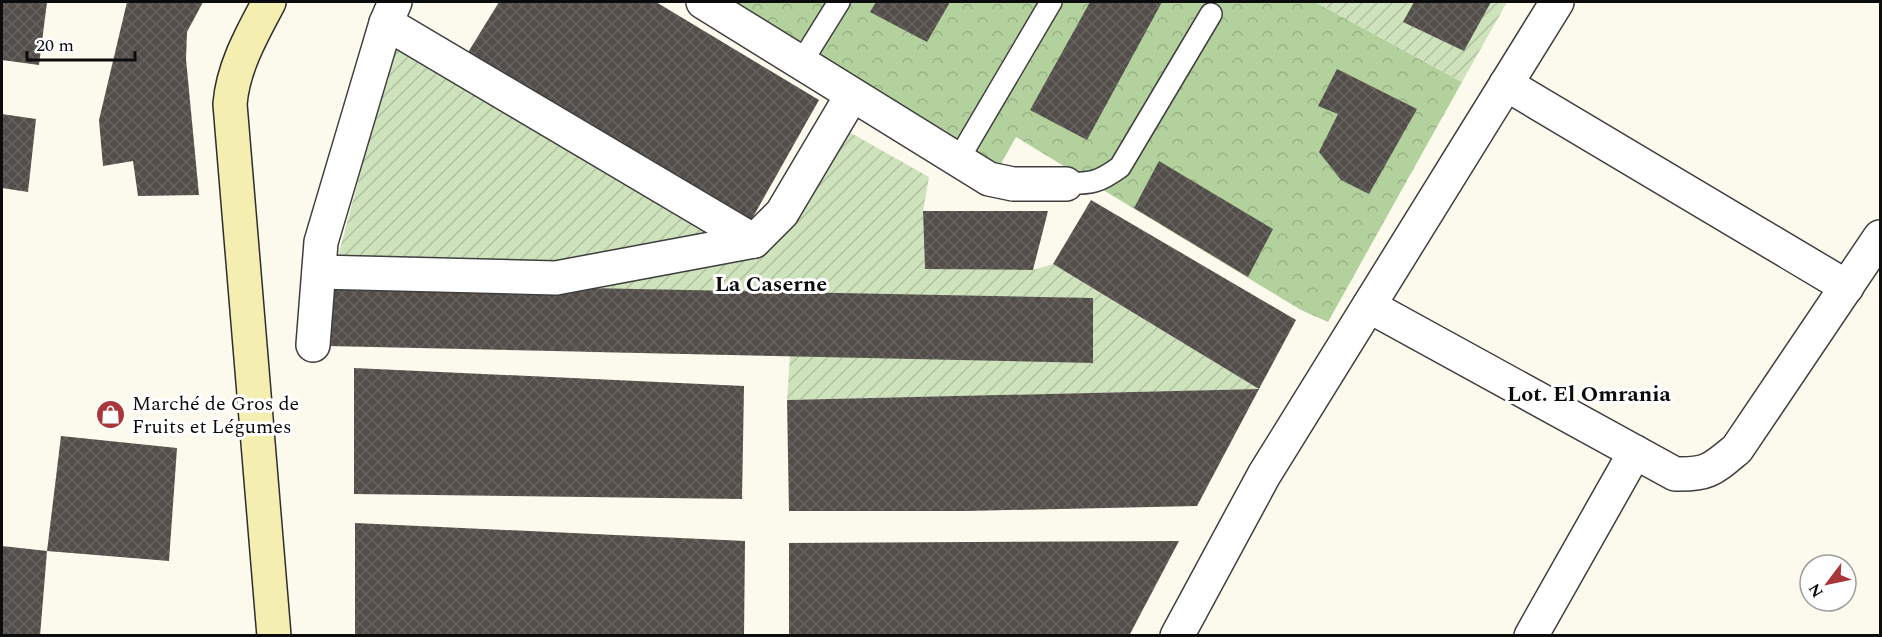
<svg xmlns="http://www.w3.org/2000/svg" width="1882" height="637" viewBox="0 0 1882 637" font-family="Spectral,serif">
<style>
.forest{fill:url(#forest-crowns)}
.garden{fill:url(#garden-furrows)}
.building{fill:url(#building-cross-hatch)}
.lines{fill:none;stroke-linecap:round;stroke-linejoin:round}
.lane-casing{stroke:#3f3f3f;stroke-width:24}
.street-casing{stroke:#3f3f3f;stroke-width:36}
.secondary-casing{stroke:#2e2e2e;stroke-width:36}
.lane{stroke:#fff;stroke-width:21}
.street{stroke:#fff;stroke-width:33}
.secondary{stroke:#f4eeb1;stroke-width:33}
.labels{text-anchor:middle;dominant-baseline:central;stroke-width:6;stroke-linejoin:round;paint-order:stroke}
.poi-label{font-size:20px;fill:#0c0c0c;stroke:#fff;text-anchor:start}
.quarter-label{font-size:22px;font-weight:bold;fill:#0c0c0c;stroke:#fff}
</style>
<defs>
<pattern id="forest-crowns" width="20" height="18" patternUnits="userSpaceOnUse" patternTransform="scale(1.5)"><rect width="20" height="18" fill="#b3d19d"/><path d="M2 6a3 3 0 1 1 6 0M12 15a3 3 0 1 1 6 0" fill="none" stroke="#99b286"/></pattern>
<pattern id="garden-furrows" width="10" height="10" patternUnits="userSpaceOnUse" patternTransform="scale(1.5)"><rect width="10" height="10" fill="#cee2bb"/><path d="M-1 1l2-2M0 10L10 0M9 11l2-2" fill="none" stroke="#b0c1a0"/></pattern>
<pattern id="building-cross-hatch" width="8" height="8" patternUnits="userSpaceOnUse" patternTransform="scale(1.5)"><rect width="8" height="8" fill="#534e4a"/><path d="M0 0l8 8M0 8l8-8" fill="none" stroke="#676360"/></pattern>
</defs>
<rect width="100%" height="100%" fill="#fcfaed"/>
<!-- forest -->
<polygon class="forest" points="721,2 1315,2 1462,82 1328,322 1301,310 1016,137 998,169"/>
<!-- garden -->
<g class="garden">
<polygon points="1315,2 1507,2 1462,82"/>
<polygon points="395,44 717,237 547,265 337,260"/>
<polygon points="849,132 929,177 923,211 925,269 1033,270 1053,264 1259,389 787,400 790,356 585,352 580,288 760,257 790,229"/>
</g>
<!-- building -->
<g class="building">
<polygon points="2,2 47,2 39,65 2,60"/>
<polygon points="127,2 203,2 187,32 186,59 199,195 138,196 133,161 103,166 99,120"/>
<polygon points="499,2 656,2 819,100 749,224 467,54"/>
<polygon points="876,2 950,2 927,42 870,12"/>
<polygon points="1090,2 1162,2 1087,140 1030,110"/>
<polygon points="1414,2 1491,2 1464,51 1403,22"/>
<polygon points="1337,69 1417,109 1369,194 1341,180 1319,152 1338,114 1318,106"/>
<polygon points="2,114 36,119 28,192 2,188"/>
<polygon points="1159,161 1273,229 1248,277 1134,208"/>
<polygon points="1091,200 1296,320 1259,389 1053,264"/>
<polygon points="923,211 1048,211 1033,270 925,269"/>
<polygon points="330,283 1093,298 1093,363 327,346"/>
<polygon points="354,368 744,386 742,499 354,494"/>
<polygon points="1259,389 1197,506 966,511 789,511 787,400"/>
<polygon points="61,436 177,448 169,561 47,551 40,636 2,636 2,546 47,551"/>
<polygon points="355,523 745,541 744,636 355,636"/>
<polygon points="1179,541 1129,636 789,636 789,543"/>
</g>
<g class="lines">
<defs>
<g id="lane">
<polyline points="801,63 839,2"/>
<polyline points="958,160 1051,2"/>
<path d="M1066,184C1092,183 1098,183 1120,167L1211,14"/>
</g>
<g id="street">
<polyline points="703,2 989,179 1013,184 1066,184"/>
<polyline points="386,23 754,241"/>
<polyline points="1506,84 1847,287"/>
<polyline points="319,272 556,278 754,241 782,213 852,95"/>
<path d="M1369,306L1675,474C1708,475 1713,469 1737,449L1880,237"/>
<polyline points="313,345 321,242 386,23 395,2"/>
<polyline points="1177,636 1264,475 1557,2"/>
<polyline points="1531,636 1635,452"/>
</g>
<path id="secondary" d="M269,2C252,34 233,67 230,104L274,636"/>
</defs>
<!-- lane casing -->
<use href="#lane" class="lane-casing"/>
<!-- street casing -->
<use href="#street" class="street-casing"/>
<!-- secondary casing -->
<use href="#secondary" class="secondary-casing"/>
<!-- lane -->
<use href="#lane" class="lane"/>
<!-- street -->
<use href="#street" class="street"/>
<!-- secondary -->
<use href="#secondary" class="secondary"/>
</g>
<!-- icons -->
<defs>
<symbol id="shop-disc" viewBox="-11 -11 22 22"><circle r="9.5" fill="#a93739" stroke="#fff"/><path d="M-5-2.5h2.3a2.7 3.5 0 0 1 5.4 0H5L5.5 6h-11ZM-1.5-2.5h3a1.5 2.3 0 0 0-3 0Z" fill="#fff"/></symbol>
</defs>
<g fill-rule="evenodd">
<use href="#shop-disc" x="94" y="398" width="33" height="33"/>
</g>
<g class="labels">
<!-- poi labels -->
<g class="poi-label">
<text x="132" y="404">Marché de Gros de<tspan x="132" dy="23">Fruits et Légumes</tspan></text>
</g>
<!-- quarter labels -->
<g class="quarter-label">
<text x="771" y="284">La Caserne</text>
<text x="1589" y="394">Lot. El Omrania</text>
</g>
</g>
<!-- border -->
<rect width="1882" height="637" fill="none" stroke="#0c0c0c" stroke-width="6"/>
<!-- north arrow -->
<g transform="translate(1828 583) rotate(238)"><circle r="28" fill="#ffffff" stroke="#9e9e9e" stroke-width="1.5"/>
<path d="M0-4.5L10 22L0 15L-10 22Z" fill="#a93739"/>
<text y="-9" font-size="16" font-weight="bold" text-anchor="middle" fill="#0c0c0c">N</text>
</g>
<!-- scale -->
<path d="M27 51v9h108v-9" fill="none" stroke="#0c0c0c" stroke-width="3"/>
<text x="36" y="51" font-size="18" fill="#0c0c0c" stroke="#ffffff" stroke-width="4.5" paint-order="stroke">20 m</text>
</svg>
